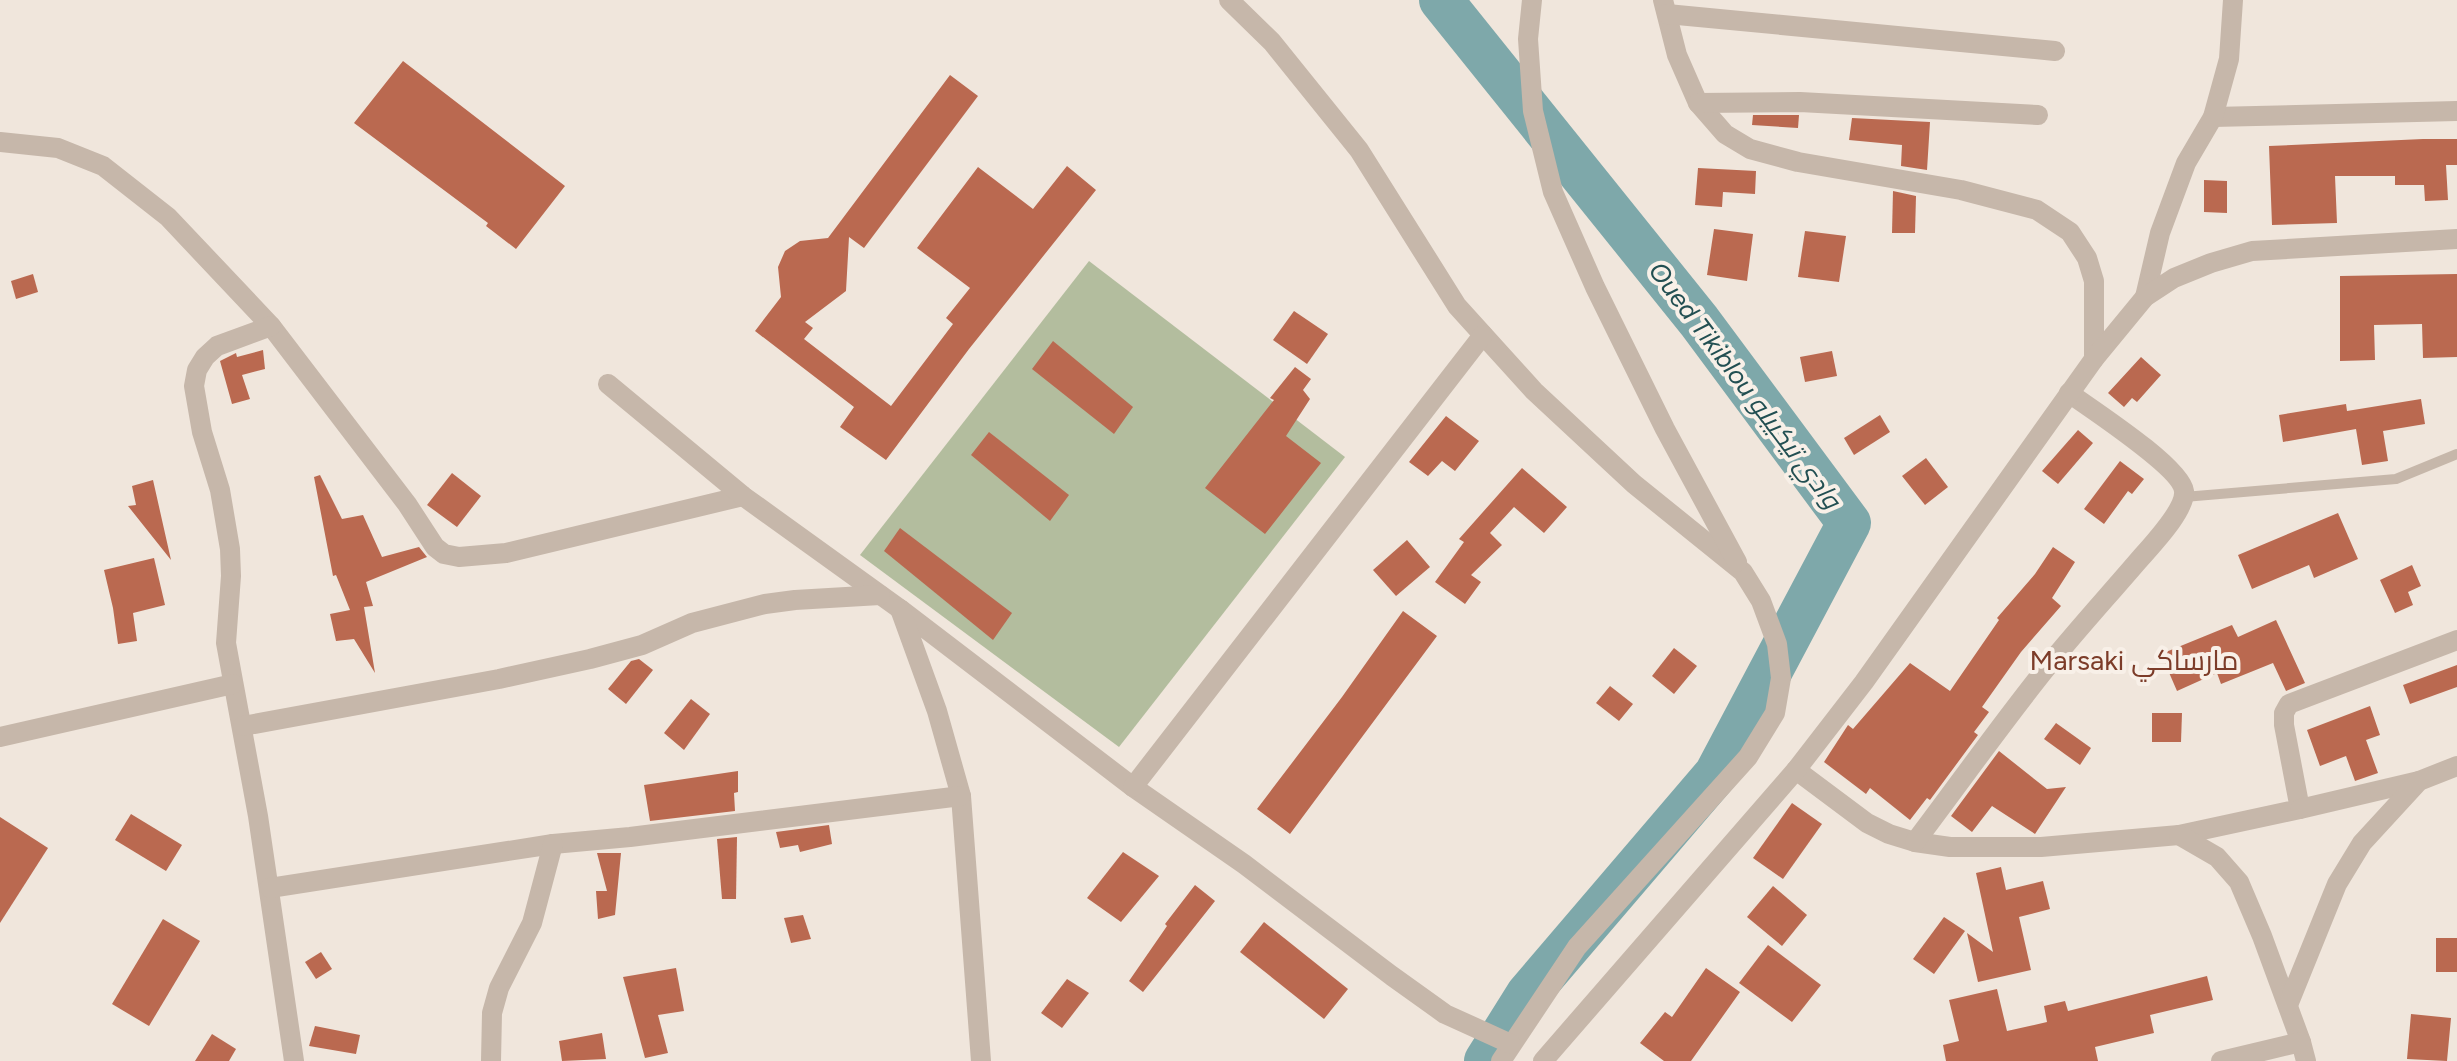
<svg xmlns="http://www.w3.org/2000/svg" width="2457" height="1061" viewBox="0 0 2457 1061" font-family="Figtree,Cairo,sans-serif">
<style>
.green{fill:#b3bd9e}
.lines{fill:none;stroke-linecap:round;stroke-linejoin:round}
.river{stroke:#7ea8aa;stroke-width:44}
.building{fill:#ba6950}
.service{stroke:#c6b7aa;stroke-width:10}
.minor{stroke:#c6b7aa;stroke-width:20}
.labels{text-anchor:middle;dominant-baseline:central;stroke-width:8;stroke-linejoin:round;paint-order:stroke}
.water-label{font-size:26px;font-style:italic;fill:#224f52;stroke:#f8f0e8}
.quarter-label{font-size:28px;fill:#7c3c29;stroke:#f8f0e8}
</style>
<rect width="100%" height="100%" fill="#f0e6dc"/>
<!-- green -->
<polygon class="green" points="1089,261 1345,457 1119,747 860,555"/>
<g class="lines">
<!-- river -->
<polyline class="river" points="1441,0 1699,321 1849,523 1716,774 1528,994 1486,1061"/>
</g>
<!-- building -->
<g class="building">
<polygon points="403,61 565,186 516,249 486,226 488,223 354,123"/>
<polygon points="950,75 978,96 864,248 849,237 846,291 805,322 813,328 804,339 891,406 953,324 946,318 970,288 917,248 978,167 1033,209 1067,166 1096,190 969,349 886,460 840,427 854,407 755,331 781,297 778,267 785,251 800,241 828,238"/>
<polygon points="1753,115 1799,115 1798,128 1752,125"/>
<polygon points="1852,118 1930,122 1927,170 1901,166 1902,145 1849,140"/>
<polygon points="2423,139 2457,139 2457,165 2446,165 2448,200 2425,201 2424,185 2395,185 2395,176 2335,176 2337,223 2272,225 2269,146"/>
<polygon points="1698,168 1756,171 1755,194 1723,192 1722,207 1695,205"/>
<polygon points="2204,180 2227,181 2227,213 2204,212"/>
<polygon points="1893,191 1916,196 1915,233 1892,233"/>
<polygon points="1714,229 1753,234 1747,281 1707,275"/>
<polygon points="1805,231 1846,236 1839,282 1798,277"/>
<polygon points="33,274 38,292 16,299 11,281"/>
<polygon points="2457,274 2457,357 2423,358 2422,324 2374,325 2375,360 2340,361 2340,276"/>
<polygon points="1294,311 1328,334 1307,364 1273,340"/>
<polygon points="1053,341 1133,407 1114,434 1032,369"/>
<polygon points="263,350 265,369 242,375 250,399 232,404 220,361 236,353 237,357"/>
<polygon points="1832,351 1837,376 1805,382 1800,357"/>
<polygon points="2141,357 2161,375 2137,402 2132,398 2124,407 2108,393"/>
<polygon points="1295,367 1311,379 1303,390 1310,399 1286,436 1321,463 1265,534 1205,488 1274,400 1270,398"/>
<polygon points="2421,399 2425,424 2383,431 2388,461 2362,465 2356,429 2283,442 2279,415 2346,404 2347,411"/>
<polygon points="1880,415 1890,432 1854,455 1844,438"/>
<polygon points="1446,416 1479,441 1455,471 1442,461 1428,476 1409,462"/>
<polygon points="2078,430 2093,443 2058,484 2042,471"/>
<polygon points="989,432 1069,495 1050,521 971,455"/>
<polygon points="1926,458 1948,487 1925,505 1902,476"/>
<polygon points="2120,461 2144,479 2132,494 2128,491 2104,524 2084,509"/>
<polygon points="1522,468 1567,507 1544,533 1514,507 1490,533 1502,545 1471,575 1481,582 1465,604 1435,582 1464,542 1459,539"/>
<polygon points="452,473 481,496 457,527 427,505"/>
<polygon points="320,475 342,519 363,515 382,557 419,547 427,557 366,582 373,606 364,607 375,673 354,639 336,641 330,614 350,610 336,575 333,576 314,477"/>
<polygon points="153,480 171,560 128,506 136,505 132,486"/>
<polygon points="2338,513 2358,559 2314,578 2309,565 2252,589 2238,555"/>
<polygon points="900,528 1012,613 993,640 884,551"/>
<polygon points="1407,540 1430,567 1396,596 1373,570"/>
<polygon points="2053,547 2075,562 2052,598 2061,606 2021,652 1982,707 1989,712 1974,732 1978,735 1930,800 1927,798 1910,820 1870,788 1866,794 1824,762 1848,725 1853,729 1910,663 1950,691 1999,620 1997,618 2035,574"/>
<polygon points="154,558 165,605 133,613 137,641 118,644 113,608 104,570"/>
<polygon points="2412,565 2421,586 2408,592 2413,605 2395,613 2380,580"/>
<polygon points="1403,611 1437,636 1290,834 1257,809 1342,697"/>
<polygon points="2276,620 2305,683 2286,691 2273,663 2221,684 2217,673 2177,691 2161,654 2232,625 2238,637"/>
<polygon points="1674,648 1697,666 1674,694 1652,676"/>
<polygon points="639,659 653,670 626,704 608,689 631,661"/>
<polygon points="2457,665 2457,687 2410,704 2403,685"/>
<polygon points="1610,686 1633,704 1619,721 1596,703"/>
<polygon points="691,699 710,714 684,750 664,733"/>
<polygon points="2370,706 2380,735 2366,740 2378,773 2355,781 2346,756 2320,766 2307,730"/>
<polygon points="2152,713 2182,713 2181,742 2152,742"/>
<polygon points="2056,723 2091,748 2080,765 2044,739"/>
<polygon points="1999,751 2047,789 2066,787 2035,834 1992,806 1972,832 1951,816"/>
<polygon points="738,771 738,792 734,793 735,811 650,821 644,785"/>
<polygon points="1792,803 1822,824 1783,879 1753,858"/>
<polygon points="131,814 182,845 166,871 115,840"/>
<polygon points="0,817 48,848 0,923"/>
<polygon points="829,825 832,844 800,852 798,845 780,848 776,832"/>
<polygon points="737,837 736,899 722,899 717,839"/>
<polygon points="1123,852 1159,876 1121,922 1087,898"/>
<polygon points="597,853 621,853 615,915 598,919 596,891 607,891"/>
<polygon points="2001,867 2006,890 2043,881 2050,909 2019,917 2031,970 1978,982 1967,933 1993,952 1976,873"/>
<polygon points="1195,885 1215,901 1143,992 1129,981 1167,926 1165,924"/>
<polygon points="1773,886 1807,915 1782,946 1747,917"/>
<polygon points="803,915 811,939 791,943 784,918"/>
<polygon points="1944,917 1965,931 1934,974 1913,959"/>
<polygon points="163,919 200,941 149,1026 112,1004"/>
<polygon points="1264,922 1348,989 1324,1019 1240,952"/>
<rect x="2436" y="938" width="21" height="34"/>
<polygon points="1768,945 1821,985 1792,1022 1739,983"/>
<polygon points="321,952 332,969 316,979 305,962"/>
<polygon points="676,968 684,1011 658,1015 668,1053 645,1058 623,977"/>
<polygon points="1706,968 1740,992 1691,1061 1664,1061 1640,1043 1665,1012 1672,1017"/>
<polygon points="2207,976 2213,1000 2150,1015 2154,1033 2095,1047 2098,1061 1946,1061 1943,1045 1959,1041 1949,1000 1997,989 2007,1031 2047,1022 2044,1006 2065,1001 2068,1011"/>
<polygon points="1067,979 1089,993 1062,1028 1041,1013"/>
<polygon points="2411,1014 2451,1018 2447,1061 2407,1059"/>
<polygon points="315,1026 360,1035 356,1054 309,1046"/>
<polygon points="602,1033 606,1059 562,1061 559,1041"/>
<polygon points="212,1034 236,1049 229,1061 195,1061"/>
</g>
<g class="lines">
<!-- service -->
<polyline class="service" points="2184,497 2396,479 2457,454"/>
<!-- minor -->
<g class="minor">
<polyline points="1229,0 1272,42 1359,150 1457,306 1534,391 1634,484 1743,572 1761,601 1777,644 1781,678 1775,713 1748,757 1577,947 1501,1061"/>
<polyline points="1532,0 1528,39 1533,111 1553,192 1595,287 1665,429 1737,562"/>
<polyline points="1663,0 1677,55 1698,103 1725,134 1750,149 1798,162 1961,190 2037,210 2070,232 2087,258 2094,281 2094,359"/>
<polyline points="1667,14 2055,51"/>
<polyline points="1698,103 1800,102 2038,115"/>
<polyline points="2213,117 2457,111"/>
<polyline points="0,142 58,148 103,166 168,217 271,326 407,504 435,547 444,554 459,557 506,553 743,496"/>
<polyline points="2145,297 2160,233 2186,163 2213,117 2229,59 2233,0"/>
<polyline points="271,326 217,346 205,357 197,370 194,386 202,432 220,490 230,549 231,576 226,643 258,816 294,1061"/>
<polyline points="608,384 743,496 900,609 1133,787 1244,864 1392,976 1445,1014 1511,1044"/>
<polyline points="900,609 937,711 961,796 981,1061"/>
<polyline points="243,726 499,679 590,659 642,645 692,623 765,604 795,600 880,595"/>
<polyline points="0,737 233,684"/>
<polyline points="1796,770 1867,823 1889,834 1915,842 1950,847 2041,847 2179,835 2300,809 2284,725 2284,713 2289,704 2457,640"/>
<polyline points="1133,787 1483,335"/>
<polyline points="2300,809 2419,781"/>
<polyline points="2179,835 2217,857 2239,882 2262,936 2301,1042"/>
<path d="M1915,842C1959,784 2001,724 2047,667C2076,631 2108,596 2138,561C2151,546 2186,510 2184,491C2181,467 2091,409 2069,393"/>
<polyline points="270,888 553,844 630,837 961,796"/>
<polyline points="2288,1005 2337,884 2362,843 2419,781 2457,766"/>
<polyline points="491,1061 492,1013 499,988 532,923 553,844"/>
<polyline points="1543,1061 1796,770 1864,682 2094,359 2145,297 2174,278 2211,263 2252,251 2457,239"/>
<polyline points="2221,1061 2301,1042 2306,1061"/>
</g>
</g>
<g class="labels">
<!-- water labels -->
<g class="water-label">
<text transform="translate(1745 385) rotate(53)">Oued Tikiblou وادي تيكيبلو</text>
</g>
<!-- quarter labels -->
<g class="quarter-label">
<text x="2134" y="660">Marsaki مارساكي</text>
</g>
</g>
</svg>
